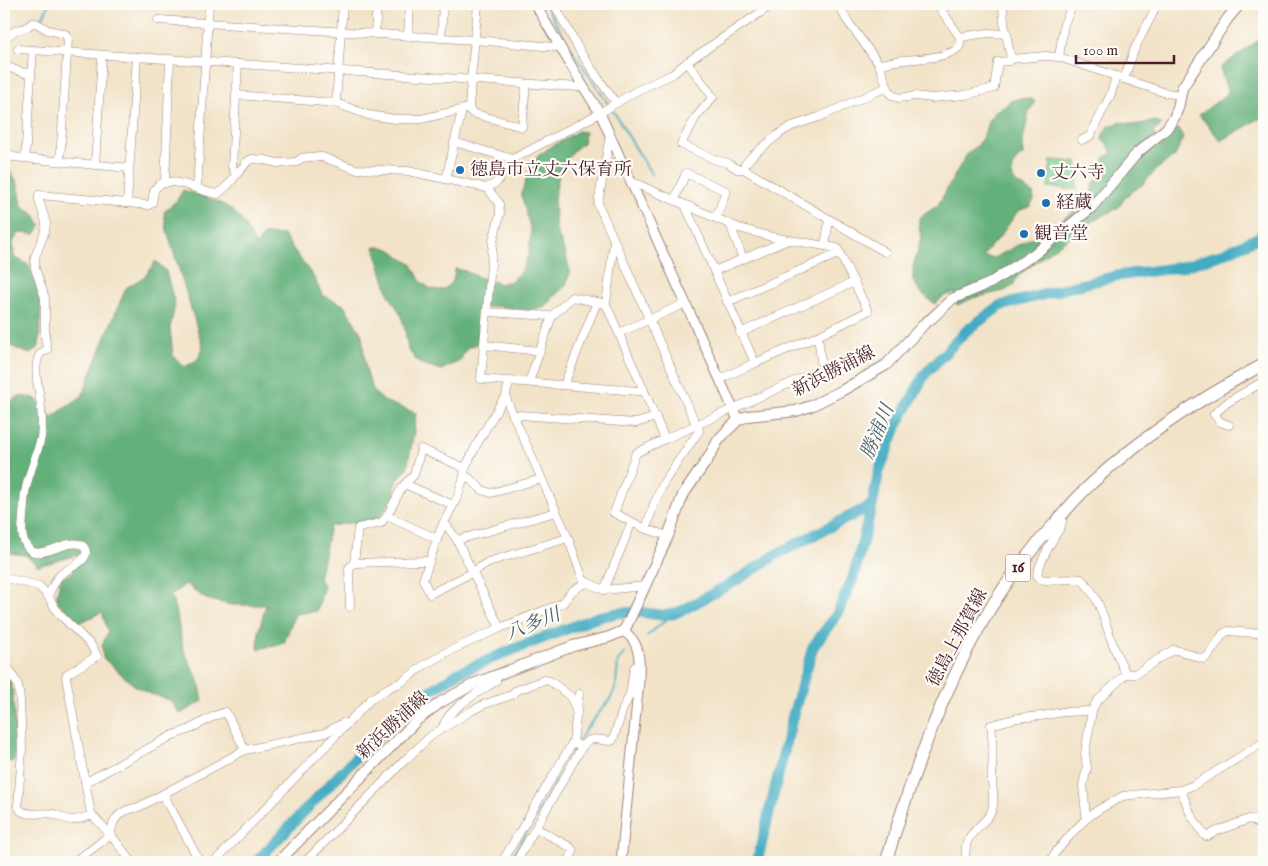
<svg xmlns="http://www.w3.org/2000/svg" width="1268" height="866" viewBox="0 0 1268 866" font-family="'IM FELL English','Noto Serif JP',serif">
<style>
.green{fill:#7bcd90;stroke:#62765e}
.forest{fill:#64b07a;stroke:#576852}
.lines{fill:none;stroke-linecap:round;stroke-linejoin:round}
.stream{stroke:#43abc2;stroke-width:2}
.river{stroke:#43abc2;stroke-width:11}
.minor-casing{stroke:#9e817a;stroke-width:9}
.tertiary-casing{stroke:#9e817a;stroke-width:11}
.secondary-casing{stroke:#9e817a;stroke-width:12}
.primary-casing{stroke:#9e817a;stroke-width:13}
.minor{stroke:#fff;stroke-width:8}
.tertiary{stroke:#fff;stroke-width:9}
.secondary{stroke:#fff;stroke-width:10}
.primary{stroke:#fff;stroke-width:11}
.poi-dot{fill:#1f6fb2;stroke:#fdfcf7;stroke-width:2}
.labels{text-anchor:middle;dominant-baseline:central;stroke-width:4.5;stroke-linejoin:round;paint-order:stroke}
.shield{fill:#fdfcf7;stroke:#806168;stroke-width:1}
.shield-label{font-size:16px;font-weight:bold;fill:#4a1f2b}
.poi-label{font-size:18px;fill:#4a1f2b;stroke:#fdfcf7;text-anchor:start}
.street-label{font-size:18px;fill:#4a1f2b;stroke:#fdfcf7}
.water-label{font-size:19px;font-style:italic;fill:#475e6f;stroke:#fdfcf7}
</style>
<rect width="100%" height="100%" fill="#fdfcf7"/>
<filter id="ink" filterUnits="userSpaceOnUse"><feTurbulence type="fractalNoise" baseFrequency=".02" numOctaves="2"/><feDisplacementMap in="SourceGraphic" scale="10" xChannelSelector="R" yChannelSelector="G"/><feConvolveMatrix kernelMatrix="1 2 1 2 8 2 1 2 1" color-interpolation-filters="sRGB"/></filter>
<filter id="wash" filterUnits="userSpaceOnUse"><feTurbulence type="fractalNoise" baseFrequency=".0096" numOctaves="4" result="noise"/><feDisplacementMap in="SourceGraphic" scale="20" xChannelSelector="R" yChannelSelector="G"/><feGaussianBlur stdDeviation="1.12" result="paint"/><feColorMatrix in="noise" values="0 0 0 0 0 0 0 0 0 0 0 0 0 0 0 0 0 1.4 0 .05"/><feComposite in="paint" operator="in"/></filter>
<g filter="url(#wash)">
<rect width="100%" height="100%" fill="#f2e3c8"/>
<!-- green -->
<polygon class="green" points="1051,160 1077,162 1077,190 1048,187"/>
<!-- forest -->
<g class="forest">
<polygon points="1264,36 1264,116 1221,141 1199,115 1228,93 1220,68"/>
<path d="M1021,98L1032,99L1035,102L1029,112L1023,140V155C1017,159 1012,164 1012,171C1011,184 1024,187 1033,193L1034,200L1029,207L1018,211L999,238L991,246L984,255L986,257L994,258L1057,224L1072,212L1082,206L1092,189L1095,181L1107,175L1104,163V158L1111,154V149L1102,140L1103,134L1109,126L1121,122L1134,125L1155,121L1162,125L1153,132L1157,141L1166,139L1174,129H1179L1183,138L1175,156L1157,169L1142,185L1126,196L1119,207L1095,220L1051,250L1017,277L1013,286L1004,291L973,298L957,305L955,293L944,296L935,304L920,292L913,281V267L921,238L919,226V218L938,205L961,164L968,153L979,144L985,132L988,121L995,111L1004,107L1010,101Z"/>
<path d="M578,131L585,132L583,143L573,151L560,169L554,200L556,229L565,253L570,272L566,285L543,308L525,310L496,306L482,308L477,344L466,349L460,361L441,370L419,363L408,350L405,330L401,315L389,295L374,247C397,246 393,256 411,263L421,282L431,289L443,290L453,281L455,269L465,271L481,278L500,284L512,281L522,270L529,253L531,231L521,194L527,176L538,156L549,148Z"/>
<path d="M4,166C20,179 19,187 22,206L35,215L41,225L35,234L19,233L13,242L14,257L29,265L41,300L39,347L30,354L10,346H4Z"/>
<path d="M183,190C201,196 220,200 234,212C243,220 251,235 256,246L263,235H283L315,279L322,295L344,305L362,335L366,370L374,392L384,401L416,413L414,431L407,469L396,482L394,496L378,519L330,526L319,579L324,586L317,611L295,614L284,643L258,649L259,630L266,605H231L206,599L186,584L171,595L177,616L183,649L199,681L203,701L180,714L170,700L148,693L135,686L103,658L102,645L108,632L102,612L79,623L57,602V593L61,578L73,572L78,555L38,566L25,555L9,553L4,556V407L19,396L35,398L52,417L82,396L110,326L126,288L145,276L156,261L166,271L175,305L170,328L173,356L185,367L198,359L203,348L178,266L166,227L164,212L177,200Z"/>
<polygon points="4,676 11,682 13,696 16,748 14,761 4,762"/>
</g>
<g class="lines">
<!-- stream -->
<g class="stream">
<polyline points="545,4 571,49 609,105"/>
<polyline points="40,23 49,4"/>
<polyline points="1116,90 1120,80"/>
<polyline points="612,109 652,175"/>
<polyline points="647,636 673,614"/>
<polyline points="578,743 585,730 611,698 616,685 618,661 625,653"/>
<polyline points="509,862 576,747"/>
</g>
<!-- river -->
<g class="river">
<polyline points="256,862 335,779 394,719 426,694 458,673 507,652 598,617 618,613 639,612 661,615 673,614 683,610 737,580 777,554 872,505"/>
<polyline points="757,862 776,784 793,715 813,647 837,614 853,578 872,505 879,471 897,425 925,374 966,331 1000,306 1075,286 1116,276 1181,267 1220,255 1264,235"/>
</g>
</g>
</g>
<g filter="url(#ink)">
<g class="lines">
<defs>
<g id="minor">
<polyline points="478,4 471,80 469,108 472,113 522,127 526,84"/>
<polyline points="554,4 581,53 598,78 616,103"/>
<polyline points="839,4 846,19 879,64 889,91 892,95 899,98 915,96 932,98 965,95 994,88 998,62 1010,61 1011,59"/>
<polyline points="937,4 960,37 988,33 1007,34"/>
<polyline points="1003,4 1004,23 1011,59 1045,56 1059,57 1166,93 1180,95"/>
<polyline points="556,8 565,4"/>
<polyline points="158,20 475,40 555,47 560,46"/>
<polyline points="375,34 377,4"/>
<polyline points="408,36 410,4"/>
<polyline points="441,38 443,4"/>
<polyline points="4,39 16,30 26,28 32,23 36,23 48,30 65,34 68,39 60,161"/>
<polyline points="18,49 578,87 583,86"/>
<polyline points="1059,57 1064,24 1073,4"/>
<polyline points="687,62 713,97 696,117 681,144 716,160 728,163 737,169 743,169 747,171 885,252"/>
<path d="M879,64C887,63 895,61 903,60C917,59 948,58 958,48C962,45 960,41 960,37"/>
<polyline points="4,66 31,75"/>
<polyline points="1124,79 1135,48 1153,13 1156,4"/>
<polyline points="236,95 336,103 368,115 395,119 421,119 469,108"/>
<polyline points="336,103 343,4"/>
<polyline points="610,135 598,204 699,431 664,482 654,504 646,529"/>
<polyline points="1082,140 1090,136 1111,94 1116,76"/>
<polyline points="454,142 513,159"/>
<polyline points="4,149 13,157 129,168"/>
<polyline points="25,158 33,50"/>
<polyline points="95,165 102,55"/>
<polyline points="743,169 745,164 753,155 783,131 792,126 819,117 887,87"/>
<polyline points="236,175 232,166 238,64"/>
<polyline points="446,179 462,110"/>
<polyline points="632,182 739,228 772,237 837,248 868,311 818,336 755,363 720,379"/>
<polyline points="165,183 170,59"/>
<polyline points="197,188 209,4"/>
<polyline points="487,188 499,203 500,214 493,241 481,379 638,391 644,390"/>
<polyline points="674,200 686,173 726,191 716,218"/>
<polyline points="127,203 137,57"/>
<polyline points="685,205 755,363"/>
<polyline points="730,224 743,259"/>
<polyline points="614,241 606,304 665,439"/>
<polyline points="825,246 829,220"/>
<polyline points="714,271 788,240"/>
<polyline points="727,302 840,253"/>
<polyline points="487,312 552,316 572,297 606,304"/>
<polyline points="619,333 686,303"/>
<polyline points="740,333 854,282"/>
<polyline points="484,345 540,351"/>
<path d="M511,381C507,388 505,393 507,401L568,538L583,579L588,583L604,590L645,586"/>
<polyline points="529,382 552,316"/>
<polyline points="564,385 597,302"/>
<polyline points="513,416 519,415 636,423 656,417"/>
<polyline points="1229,425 1220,422 1214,414 1228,402 1264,381"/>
<polyline points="464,476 469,478 482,490 491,493 541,479"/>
<polyline points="406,483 409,486 453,505"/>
<polyline points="387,516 381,523 358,528 354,563 424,561 429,562"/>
<path d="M1059,518L1062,521C1062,527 1058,531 1055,536C1048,548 1040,562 1037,575L1041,579L1045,580L1081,579C1099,595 1104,620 1112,642C1116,653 1121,663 1126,674H1135L1173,650C1184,650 1193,657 1204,659L1208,656L1223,634L1228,631L1254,633L1264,631"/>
<polyline points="443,524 437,539 423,580 430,594 473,572 488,562 568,538"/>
<polyline points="668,536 646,529 614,513 636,453 665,439 822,369 818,336"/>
<polyline points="437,539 387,516 402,487 414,475 421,449 465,468"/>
<polyline points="457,540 556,512"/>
<polyline points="6,578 39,586 48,596 58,613 91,645 97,656 67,674 66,677 90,809 92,815"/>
<polyline points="604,590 632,522"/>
<path d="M48,596C51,590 54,582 59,576C65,569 87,563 86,552C86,548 83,545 79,544C61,539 32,570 23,538C21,531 23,523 23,515C24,508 24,500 25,493C28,474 37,456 41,437C43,425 41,405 39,392C37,382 34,363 40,354C42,352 45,351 47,350L45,337V298L35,268V257L45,231L46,223L39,200V195L149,205L152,203C153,199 153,194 154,191C164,169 203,194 218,194L229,184L236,175L248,161L252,159L265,160L278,163H284L296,162L302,158L309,157H322L355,169L408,171L487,188L497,182L513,159L600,113L636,91L673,74L687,62L773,4"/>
<polyline points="350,607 349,568 354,563"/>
<polyline points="500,628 457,540 447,526 443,524 458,496 464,476 465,468 477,444 502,401 506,398"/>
<path d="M4,666L9,669L18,685L20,700L22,750L18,806L21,811C32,817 42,811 53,814C59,815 65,820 72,820C79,820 86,817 92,815L110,834L132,862"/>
<path d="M579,694L573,742L582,747C590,735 598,740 611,741L613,740L623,709L630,694L634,668L636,666L639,665"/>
<path d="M443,728C445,710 481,691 496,681V675"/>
<polyline points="85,781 90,780 173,735 188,730 214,716 226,712 245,750"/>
<polyline points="1181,790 1191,815 1205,836 1208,836 1217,831 1249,819 1253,820 1264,828"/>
<polyline points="163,794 200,862"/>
<polyline points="1087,818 1086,815 1083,785 1087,768 1085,753 1092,711 1094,706 1097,701 1126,674"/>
<polyline points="536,828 570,847 573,851 572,854 568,862"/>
<path d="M72,862C80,858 106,840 110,833C112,830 112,826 114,822C118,812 129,809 139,807L245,750L325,733L343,723"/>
<polyline points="214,862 371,699 390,687 402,682 423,666 445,653 500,628 563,603 572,591 582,585 588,583"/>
<polyline points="305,862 405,760 432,735 471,711 485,704 512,695 515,691 544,680 550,681 571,697 577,713"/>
<polyline points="502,862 573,742"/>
<polyline points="516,862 582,747"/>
<path d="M964,862C967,855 964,847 968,840C973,829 988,821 992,810C995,801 992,789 992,779C992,761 994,743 991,725L1017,718L1041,716L1063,712L1092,711"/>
<polyline points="1050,862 1055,853 1073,832 1087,818 1098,810 1123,796 1181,790 1194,785 1264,742"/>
</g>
<g id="tertiary">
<polyline points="535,4 583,86 600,113 738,420"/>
<path d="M621,862L639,681C639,669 641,653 634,642C632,637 627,634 623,631"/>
</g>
<polyline id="secondary" points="278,862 417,720 441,702 476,683 573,646 609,637 623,631 626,627 668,536 683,495 709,457 719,439 738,420 748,416 796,411 811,406 843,390 886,365 925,323 932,318 952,299 990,283 1036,253 1091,208 1138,152 1166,129 1174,118 1178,108 1182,88 1228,18 1240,4"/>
<path id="primary" d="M886,862C911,779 940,696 983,621C1003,586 1028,553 1055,523C1066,510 1078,496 1091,484C1142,436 1203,397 1264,364"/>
</defs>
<!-- minor casing -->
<use href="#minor" class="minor-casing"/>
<!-- tertiary casing -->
<use href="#tertiary" class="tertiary-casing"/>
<!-- secondary casing -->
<use href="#secondary" class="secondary-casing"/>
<!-- primary casing -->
<use href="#primary" class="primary-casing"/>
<!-- minor -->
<use href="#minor" class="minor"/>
<!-- tertiary -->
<use href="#tertiary" class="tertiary"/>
<!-- secondary -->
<use href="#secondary" class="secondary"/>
<!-- primary -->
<use href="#primary" class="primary"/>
</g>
</g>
<!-- markers -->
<g class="poi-dot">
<circle cx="460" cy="170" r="5"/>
<circle cx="1041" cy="173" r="5"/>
<circle cx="1046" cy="203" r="5"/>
<circle cx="1024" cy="234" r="5"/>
</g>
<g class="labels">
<!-- shield labels -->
<rect class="shield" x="1005.5" y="554.5" width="25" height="27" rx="4"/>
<g class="shield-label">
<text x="1018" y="568">16</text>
</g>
<!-- poi labels -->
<g class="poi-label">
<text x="470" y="170">徳島市立丈六保育所</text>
<text x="1051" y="173">丈六寺</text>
<text x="1056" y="203">経蔵</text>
<text x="1034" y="234">観音堂</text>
</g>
<!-- street labels -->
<g class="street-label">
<text transform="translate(834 372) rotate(-27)">新浜勝浦線</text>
<text transform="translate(958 638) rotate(-62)">徳島上那賀線</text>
<text transform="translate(393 726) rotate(-43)">新浜勝浦線</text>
</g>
<!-- water labels -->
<g class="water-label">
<text transform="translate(878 432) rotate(-67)">勝浦川</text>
<text transform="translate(533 625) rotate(-22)">八多川</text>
</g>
</g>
<!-- margin -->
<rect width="1268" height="866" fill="none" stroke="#fdfcf7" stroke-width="20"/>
<!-- scale -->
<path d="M1076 55v8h98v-8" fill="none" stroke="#4a1f2b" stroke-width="2.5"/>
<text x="1083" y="55" font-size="15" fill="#4a1f2b" stroke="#fdfcf7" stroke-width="4" paint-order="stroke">100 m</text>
</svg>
